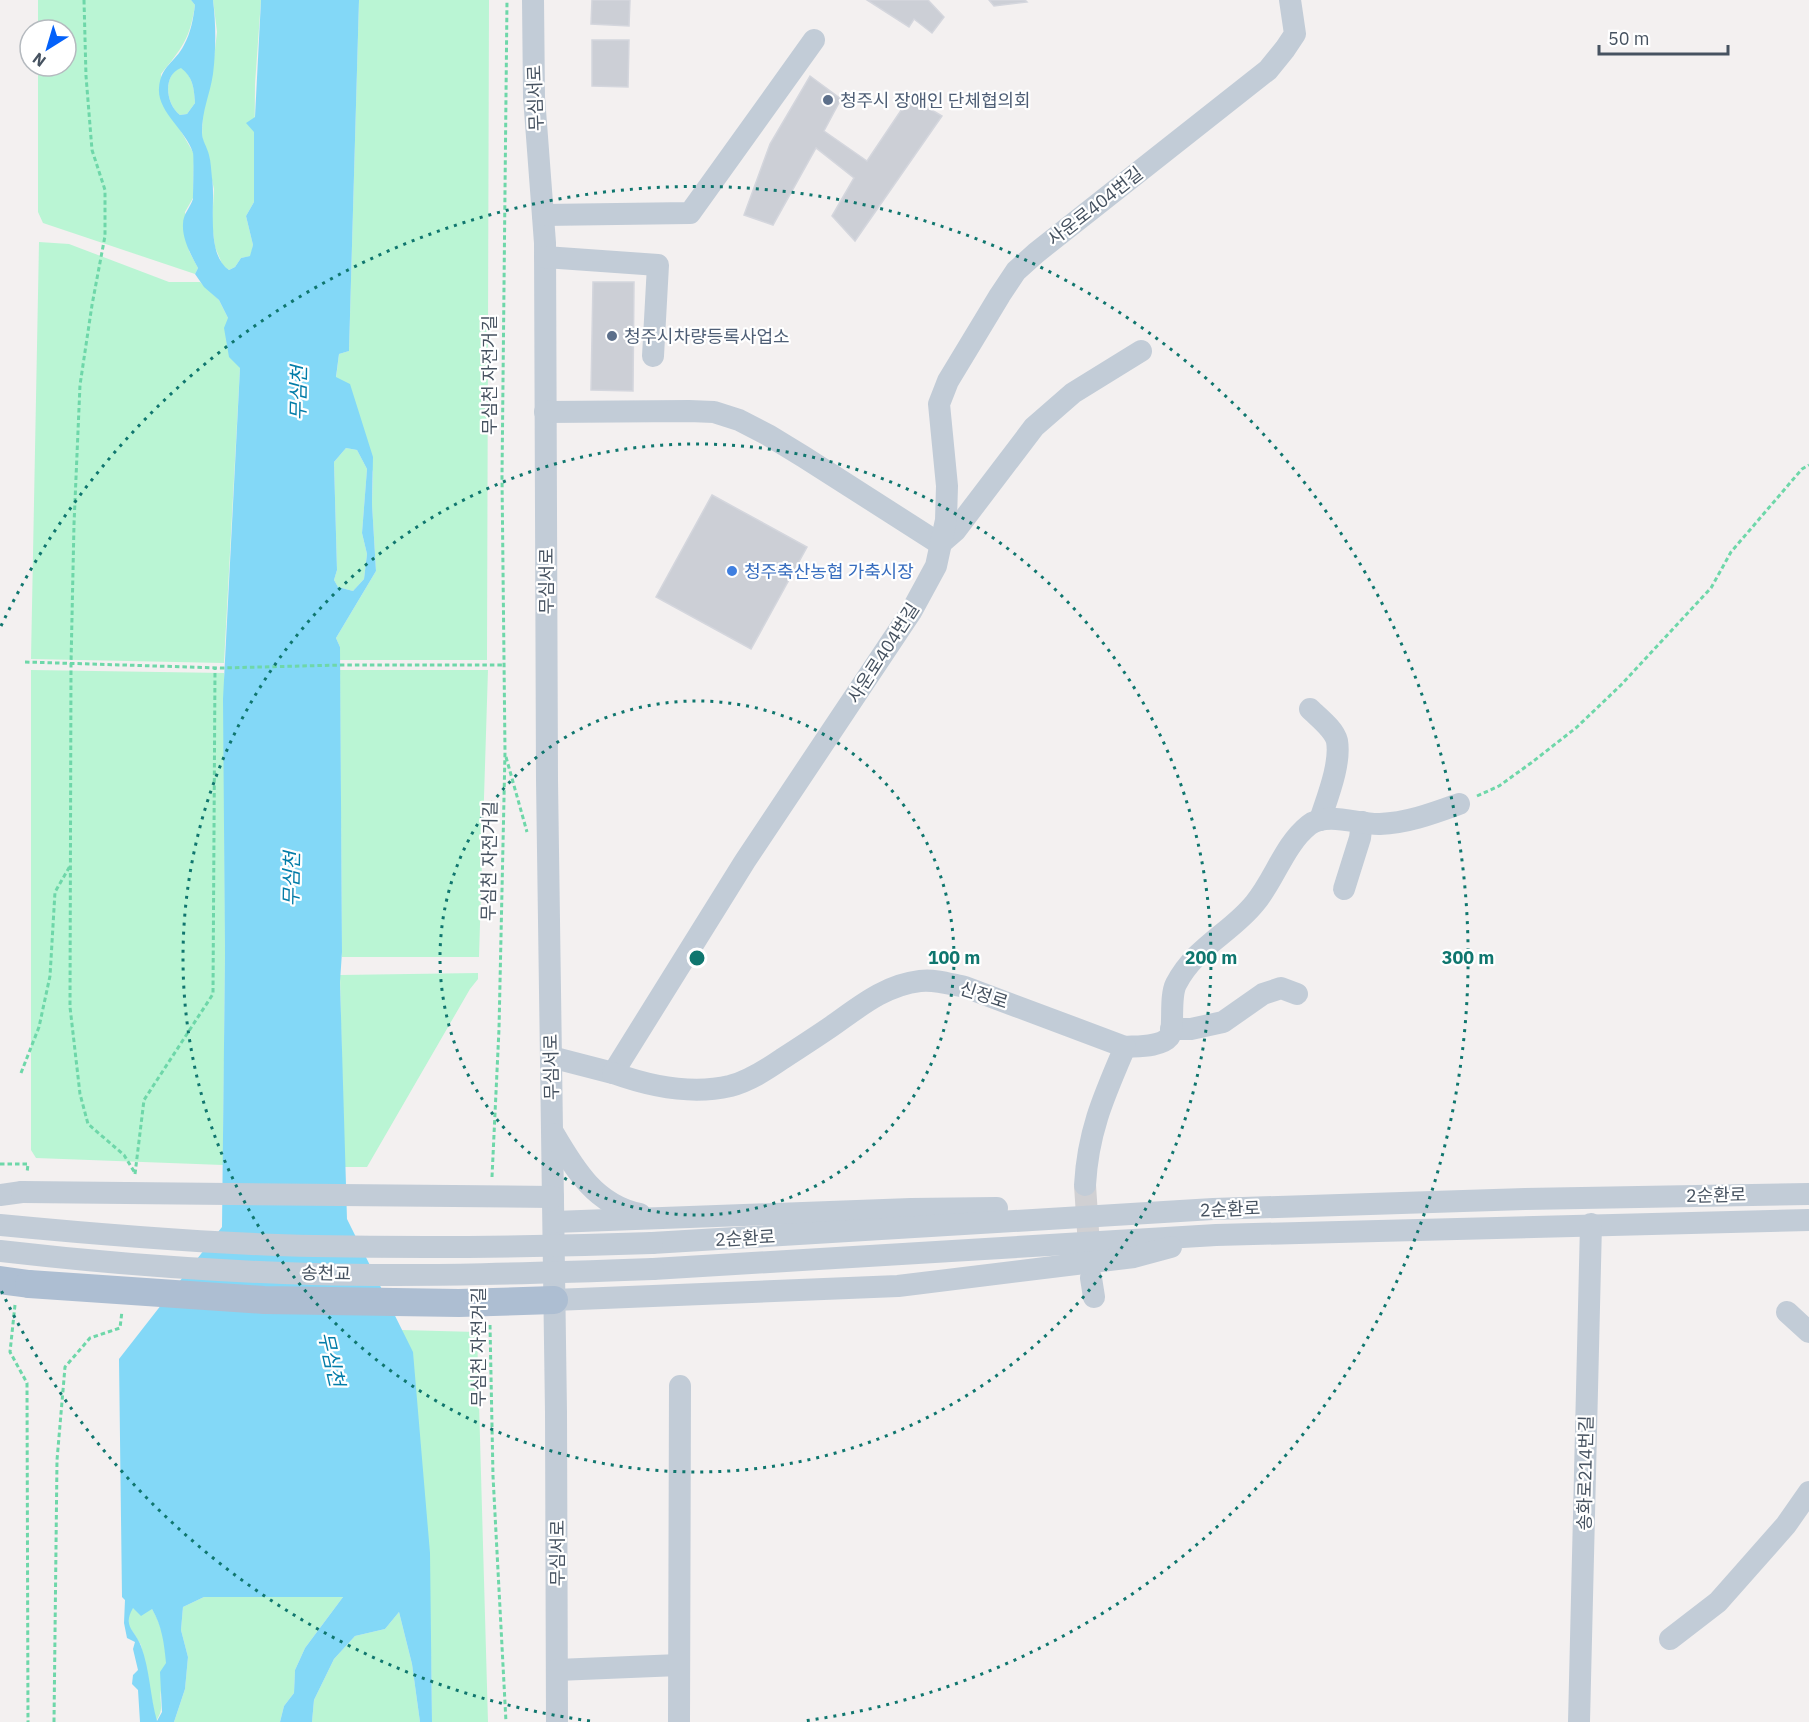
<svg xmlns="http://www.w3.org/2000/svg" width="1809" height="1722" viewBox="0 0 1809 1722" font-family="'IBM Plex Sans','Noto Sans KR',sans-serif">
<style>
.green{fill:#baf5d4}
.water{fill:#83d8f7;fill-rule:evenodd}
.building{fill:#cccfd6;stroke:#d4d6dd;stroke-width:1.5}
.lines{fill:none;stroke-linecap:round;stroke-linejoin:round}
.minor-tunnel{stroke:#d0d0d3;stroke-width:22;stroke-dasharray:22 11;stroke-linecap:butt}
.path{stroke:#6ed7a9;stroke-width:3;stroke-dasharray:4.5 3;stroke-linecap:butt}
.minor{stroke:#c2ccd7;stroke-width:22}
.major{stroke:#adbed2;stroke-width:28}
.minor-bridge{stroke:#c2ccd7;stroke-width:22}
.major-bridge{stroke:#adbed2;stroke-width:28}
.ring{fill:none;stroke:#0f766e;stroke-width:3;stroke-dasharray:3 6}
.service-dot{fill:#5c6f8a;stroke:#fff;stroke-width:2}
.shop-dot{fill:#3f7fe0;stroke:#fff;stroke-width:2}
.labels{text-anchor:middle;dominant-baseline:central;stroke-width:4.5;stroke-linejoin:round;paint-order:stroke}
.street-label{font-size:18px;fill:#465260;stroke:#fff}
.service-label{font-size:18px;fill:#4e5e75;stroke:#fff;text-anchor:start}
.shop-label{font-size:18px;fill:#366cbe;stroke:#fff;text-anchor:start}
.water-label{font-size:20px;font-style:italic;fill:#027ca8;stroke:#fff}
.centre{fill:#0f766e;stroke:#fff;stroke-width:3}
.ring-label{font-size:18px;text-anchor:middle;font-weight:bold;fill:#0f766e;stroke:#fff;stroke-width:4.5;stroke-linejoin:round;paint-order:stroke}
</style>
<rect width="100%" height="100%" fill="#f3f0f0"/>
<!-- green -->
<g class="green">
<path d="M38,0H191L195,5C190,39 182,48 161,74L165,109L178,126L194,154L193,198L185,212L189,251L198,268L195,274L43,223L38,212V66H66V30H38Z"/>
<polygon points="213,0 261,0 255,84 254,202 246,216 253,245 251,256 241,258 235,267 229,270 223,266 215,247 212,224 214,189 202,136 203,108 212,76 217,32"/>
<polygon points="359,0 489,0 487,660 340,660 340,647 336,638 376,571 372,504 373,472 336,378 339,354 349,351"/>
<path d="M181,67C193,77 194,88 195,103L187,114L180,115C166,105 162,75 181,67Z"/>
<polygon points="39,242 69,244 169,282 200,282 219,300 228,318 240,368 224,663 31,659"/>
<polygon points="346,448 357,450 367,469 362,533 367,554 364,579 353,591 338,587 334,580 337,570 334,462"/>
<polygon points="31,670 224,673 225,953 223,1165 36,1158 31,1150"/>
<polygon points="340,670 488,670 479,957 342,957"/>
<polygon points="478,973 478,979 470,989 367,1167 344,1167 340,975"/>
<polygon points="402,1330 477,1332 488,1722 432,1722 431,1652"/>
<polygon points="204,1597 343,1597 305,1648 295,1670 294,1693 284,1706 280,1722 174,1722 185,1689 188,1657 181,1630 183,1607"/>
<path d="M132,1608L152,1609C161,1624 167,1644 166,1663C166,1672 162,1681 161,1690C159,1704 165,1708 156,1721L141,1645L129,1626L128,1617Z"/>
<polygon points="399,1612 412,1664 420,1722 312,1722 314,1700 334,1659 355,1636 385,1629"/>
</g>
<!-- water -->
<path class="water" d="M191,0H213C216,25 216,49 213,74C210,95 202,109 202,133C202,140 207,147 209,155C211,162 211,170 212,178C216,203 205,254 229,270L235,267L241,258L250,256L253,245L246,216L254,202V132L246,123L255,117L261,0H359L349,351L339,354L336,377L350,384L373,457L372,504L376,571L336,638L340,647L342,952L340,982L347,1219L413,1352L430,1553L432,1722H420L412,1664L399,1612L385,1629L355,1636L334,1659L314,1700L312,1722H280L284,1706L294,1693L295,1670L305,1648L343,1597H204L183,1607L181,1630L188,1657L185,1689L174,1722H140L138,1690L132,1684L133,1675L138,1670L133,1649L135,1642L127,1638L124,1623L125,1600L122,1597L119,1359L222,1227L225,953L223,699L240,368L229,357L224,328L228,318L219,300L204,287L195,274L198,268C191,255 182,239 183,224C183,214 190,208 193,199C193,196 194,155 193,153C186,130 157,112 159,88C161,65 175,63 184,45C191,32 193,20 195,5ZM181,68C193,77 194,88 195,103L187,114L180,115C166,105 162,75 181,68ZM346,448L357,450L367,469L362,533L367,554L364,579L353,591L338,587L334,580L337,570L334,462ZM133,1608L141,1616L152,1609C162,1626 164,1643 166,1663L160,1672L162,1712L157,1721C150,1697 150,1670 141,1646C135,1630 122,1627 133,1608Z"/>
<!-- building -->
<g class="building">
<polygon points="592,0 630,0 629,26 591,24"/>
<polygon points="867,0 928,0 944,17 932,33 914,19 909,27"/>
<polygon points="989,0 1025,0 1027,2 994,6"/>
<polygon points="592,40 629,40 628,87 592,86"/>
<polygon points="810,76 841,99 824,131 867,161 910,97 942,116 855,241 832,216 854,178 816,148 773,225 744,215 770,144"/>
<polygon points="593,282 634,282 633,391 591,390"/>
<polygon points="712,495 807,547 751,649 656,597"/>
</g>
<g class="lines">
<!-- minor-tunnel -->
<polyline class="minor-tunnel" points="1085,1185 1090,1261"/>
<!-- path -->
<g class="path">
<polyline points="84,0 86,76 92,150 105,190 105,236 92,305 80,385 74,524 71,664 70,1007 80,1094 88,1124 124,1155 135,1173"/>
<polyline points="25,662 221,668 342,665 504,665"/>
<polyline points="506,757 527,832"/>
<polyline points="1477,796 1499,786 1531,763 1577,727 1621,685 1711,588 1731,552 1802,469 1809,465"/>
<polyline points="21,1073 39,1027 50,976 55,892 70,866"/>
<polyline points="0,1164 28,1164 27,1173"/>
<polyline points="135,1174 144,1100 213,994 215,668"/>
<polyline points="492,1177 499,1029 505,752 502,477 507,0"/>
<polyline points="15,1305 10,1352 27,1383 28,1722"/>
<polyline points="490,1325 493,1476 506,1722"/>
<polyline points="54,1722 57,1460 65,1367 90,1338 120,1328 122,1311"/>
</g>
<!-- minor -->
<g class="minor">
<polyline points="533,0 534,97 545,243 547,780 556,1412 557,1722"/>
<polyline points="543,215 690,213 814,40"/>
<polyline points="545,257 658,265 653,356"/>
<polyline points="545,412 689,411 714,412 739,420 768,435 804,457 940,544 955,531 1034,427 1073,393 1141,351"/>
<path d="M1310,709C1319,718 1334,729 1337,741C1341,764 1327,798 1320,820"/>
<polyline points="1344,889 1360,838 1362,822"/>
<polyline points="1171,1029 1191,1029 1223,1022 1263,994 1281,988 1297,994"/>
<path d="M1125,1047C1137,1046 1161,1047 1169,1037C1175,1029 1169,998 1176,984C1196,946 1231,933 1255,903C1275,879 1284,845 1309,825C1328,811 1359,825 1380,824C1408,823 1434,813 1459,804"/>
<polyline points="551,1057 613,1073 745,861 911,612 936,566 946,520 947,486 939,404 948,381 1000,295 1016,271 1036,253 1268,70 1285,49 1295,34 1290,0"/>
<path d="M613,1073C649,1086 692,1095 730,1086C749,1081 766,1070 782,1059C799,1048 816,1037 832,1026C859,1007 885,985 920,981C935,979 950,984 965,987L1125,1047C1104,1096 1088,1131 1085,1185"/>
<path d="M554,1134C575,1170 596,1205 640,1214"/>
<polyline points="0,1195 22,1192"/>
<polyline points="554,1222 911,1209 997,1208"/>
<polyline points="652,1243 1213,1209 1525,1199 1809,1194"/>
<polyline points="653,1269 1216,1235 1809,1220"/>
<polyline points="1091,1278 1094,1297"/>
<polyline points="554,1300 898,1286 1134,1257 1171,1247"/>
<polyline points="1787,1312 1809,1332"/>
<polyline points="1670,1639 1718,1602 1786,1525 1809,1492"/>
<polyline points="557,1670 679,1665"/>
<polyline points="679,1722 680,1386"/>
<polyline points="1579,1722 1591,1224"/>
</g>
<!-- major -->
<polyline class="major" points="0,1280 29,1284"/>
<!-- minor-bridge -->
<g class="minor-bridge">
<polyline points="22,1192 553,1197"/>
<path d="M0,1225C104,1235 209,1244 314,1246C427,1248 539,1247 652,1243"/>
<path d="M0,1251C103,1263 208,1271 312,1274C426,1277 540,1273 653,1269"/>
</g>
<!-- major-bridge -->
<polyline class="major-bridge" points="29,1284 264,1300 459,1303 554,1300"/>
</g>
<!-- distance rings -->
<g class="ring">
<circle cx="697" cy="958" r="257"/>
<circle cx="697" cy="958" r="514"/>
<path d="M590 1721A771 771 0 0 1 1 1290M1 626A771 771 0 1 1 804 1721"/>
</g>
<!-- markers -->
<g class="service-dot">
<circle cx="828" cy="100" r="6"/>
<circle cx="612" cy="336" r="6"/>
</g>
<circle class="shop-dot" cx="732" cy="571" r="6"/>
<g class="labels">
<!-- street labels -->
<g class="street-label">
<text transform="translate(535 98) rotate(-92)">무심서로</text>
<text transform="translate(1095 206) rotate(-38)">사운로404번길</text>
<text transform="translate(489 375) rotate(-90)">무심천 자전거길</text>
<text transform="translate(546 581) rotate(-90)">무심서로</text>
<text transform="translate(883 653) rotate(-57)">사운로404번길</text>
<text transform="translate(489 861) rotate(-89)">무심천 자전거길</text>
<text transform="translate(984 995) rotate(18)">신정로</text>
<text transform="translate(551 1067) rotate(-91)">무심서로</text>
<text transform="translate(1716 1195) rotate(-1)">2순환로</text>
<text transform="translate(1230 1209) rotate(-2)">2순환로</text>
<text transform="translate(745 1238) rotate(-3)">2순환로</text>
<text transform="translate(326 1273) rotate(1)">송천교</text>
<text transform="translate(478 1347) rotate(-90)">무심천 자전거길</text>
<text transform="translate(1585 1473) rotate(-89)">송화로214번길</text>
<text transform="translate(557 1553) rotate(-90)">무심서로</text>
</g>
<!-- service labels -->
<g class="service-label">
<text x="840" y="100">청주시 장애인 단체협의회</text>
<text x="624" y="336">청주시차량등록사업소</text>
</g>
<!-- shop labels -->
<g class="shop-label">
<text x="744" y="571">청주축산농협 가축시장</text>
</g>
<!-- water labels -->
<g class="water-label">
<text transform="translate(298 393) rotate(-89)">무심천</text>
<text transform="translate(291 879) rotate(-89)">무심천</text>
<text transform="translate(332 1359) rotate(77)">무심천</text>
</g>
</g>
<circle cx="697" cy="958" r="9" class="centre"/>
<g class="ring-label">
<text x="954" y="964">100 m</text>
<text x="1211" y="964">200 m</text>
<text x="1468" y="964">300 m</text>
</g>
<!-- north arrow -->
<g transform="translate(48 48) rotate(217)"><circle r="28" fill="#ffffff" stroke="#b5babf" stroke-width="1.5"/>
<path d="M0-4.5L10 22L0 15L-10 22Z" fill="#0361fa"/>
<text y="-9" font-size="16" font-weight="bold" text-anchor="middle" fill="#465260">N</text>
</g>
<!-- scale -->
<path d="M1599 45v9h129v-9" fill="none" stroke="#465260" stroke-width="3"/>
<text x="1608" y="45" font-size="18" fill="#465260" stroke="#ffffff" stroke-width="4.5" paint-order="stroke">50 m</text>
</svg>
